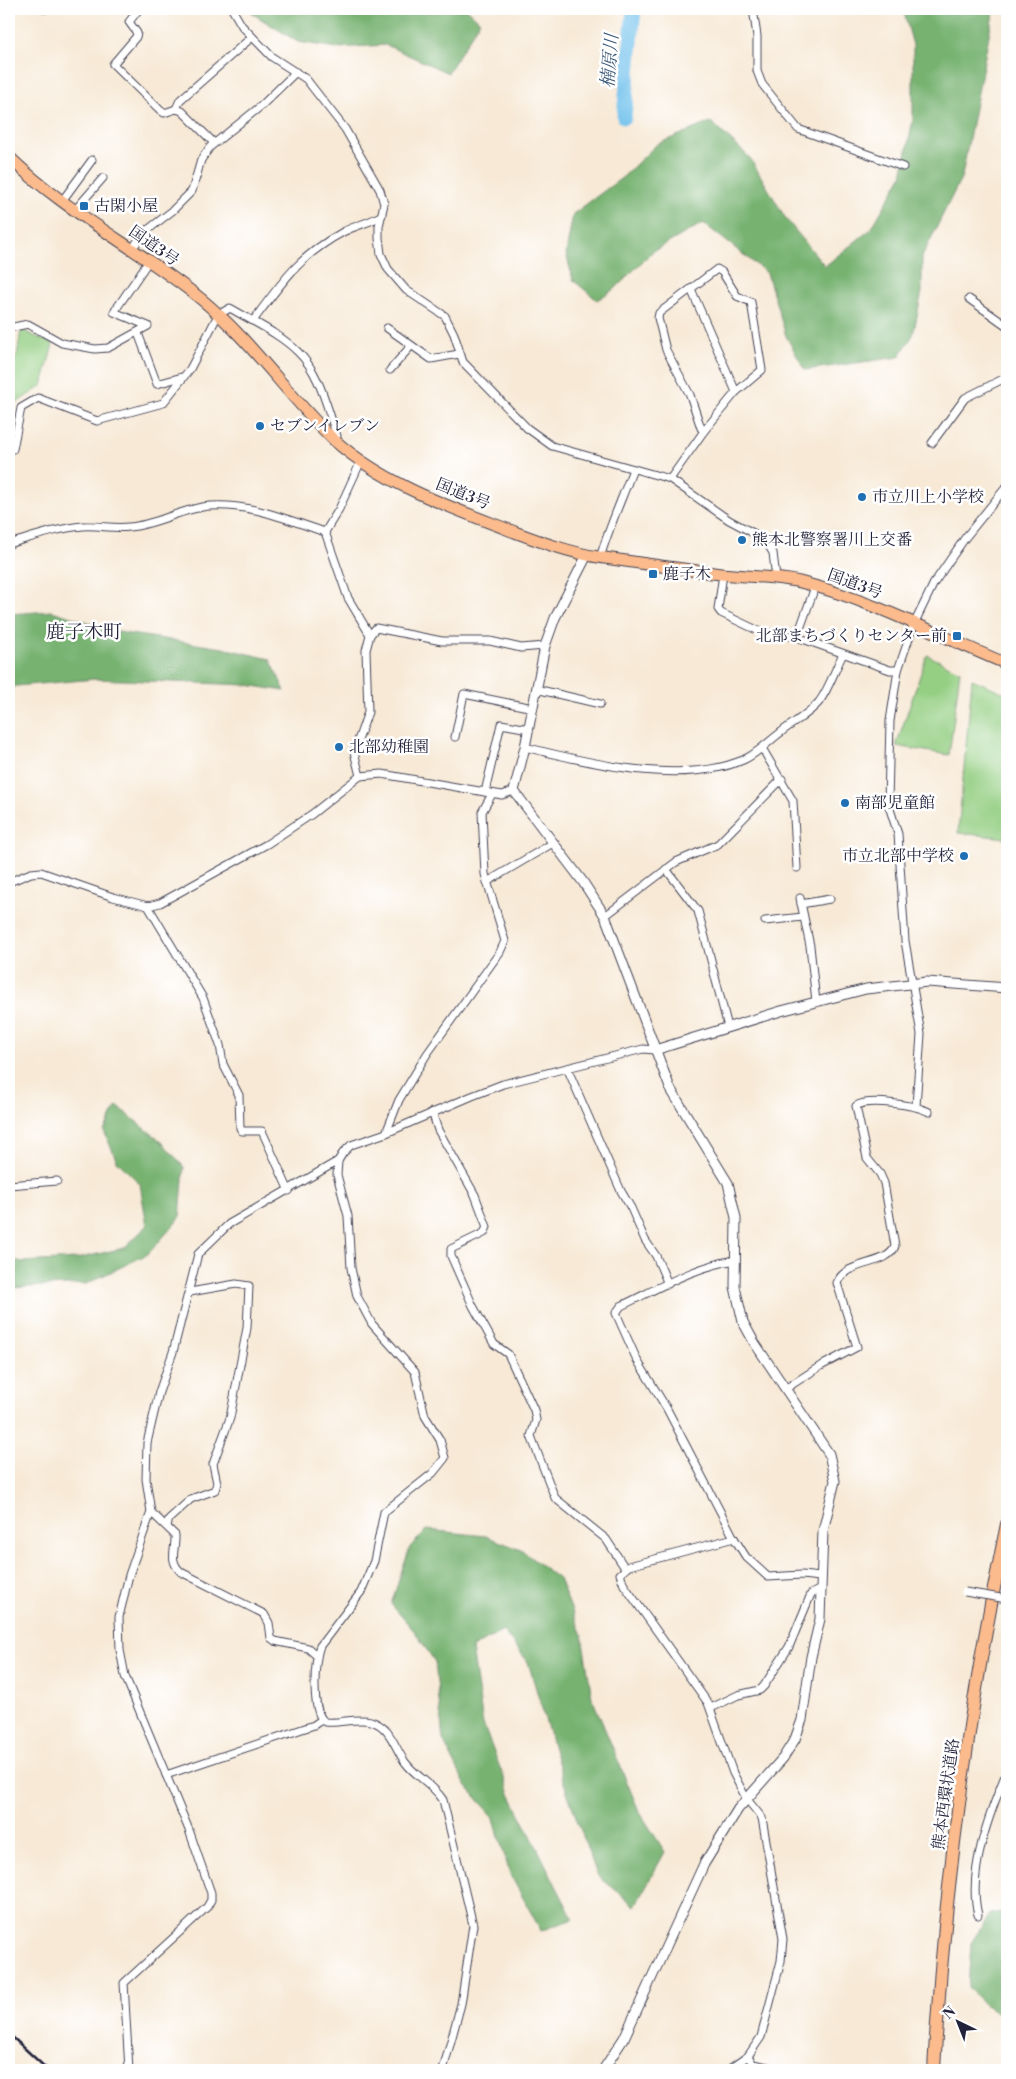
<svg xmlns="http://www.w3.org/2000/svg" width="1016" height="2079" viewBox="0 0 1016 2079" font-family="'Libre Bodoni','Noto Serif JP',serif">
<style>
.green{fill:#94cf83;stroke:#5b785f}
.forest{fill:#77b271;stroke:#4c6a56}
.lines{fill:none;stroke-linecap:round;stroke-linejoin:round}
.river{stroke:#71c1ec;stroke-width:15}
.minor-casing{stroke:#424052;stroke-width:9}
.tertiary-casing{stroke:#424052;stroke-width:11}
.trunk-casing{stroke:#424052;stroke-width:13}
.motorway-casing{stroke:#424052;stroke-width:14}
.minor{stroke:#fff;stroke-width:7}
.tertiary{stroke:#fff;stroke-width:9}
.trunk{stroke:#fbbb8d;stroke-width:11}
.motorway{stroke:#fbbb8d;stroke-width:12}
.rail{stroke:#22223b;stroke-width:2.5}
.minor-bridge-casing{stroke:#424052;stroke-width:9;stroke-linecap:butt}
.minor-bridge{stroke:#fff;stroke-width:7}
.poi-dot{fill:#1f6fb2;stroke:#fff;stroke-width:2}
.labels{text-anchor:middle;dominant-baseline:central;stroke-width:5;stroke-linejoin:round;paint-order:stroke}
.poi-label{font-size:16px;fill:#22223b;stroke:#fff;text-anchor:start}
.street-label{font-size:16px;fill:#22223b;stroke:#fff}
.water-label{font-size:18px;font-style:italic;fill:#3e5a79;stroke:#fff}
.quarter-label{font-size:19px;fill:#22223b;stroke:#fff}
</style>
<rect width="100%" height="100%" fill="#fff"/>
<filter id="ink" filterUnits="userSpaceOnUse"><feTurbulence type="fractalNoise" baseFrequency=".02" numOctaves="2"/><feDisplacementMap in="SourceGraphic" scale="10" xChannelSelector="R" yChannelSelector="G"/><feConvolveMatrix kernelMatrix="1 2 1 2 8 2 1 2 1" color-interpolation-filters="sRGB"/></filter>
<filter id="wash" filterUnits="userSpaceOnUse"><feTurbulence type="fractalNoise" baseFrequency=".0096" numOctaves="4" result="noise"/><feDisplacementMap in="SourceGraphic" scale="20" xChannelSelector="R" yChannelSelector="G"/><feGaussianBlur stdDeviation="1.12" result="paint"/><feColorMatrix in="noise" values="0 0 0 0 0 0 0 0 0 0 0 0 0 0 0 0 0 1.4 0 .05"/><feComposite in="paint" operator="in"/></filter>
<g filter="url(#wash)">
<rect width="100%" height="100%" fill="#f7e9d6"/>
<!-- green -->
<g class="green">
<polygon points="21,330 53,344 42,386 13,405 9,416 9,362 17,356"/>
<polygon points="927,655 960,671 949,755 896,746"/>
<polygon points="972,679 1007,694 1007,838 958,833"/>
</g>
<!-- forest -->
<g class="forest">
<polygon points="251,9 467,9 480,21 448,73 386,45 337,48 298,42 253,14"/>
<polygon points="903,9 994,9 962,176 922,257 922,292 913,335 899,357 805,370 786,336 767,273 703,223 652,252 616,288 597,300 573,280 566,253 573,214 623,177 657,144 711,122 750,158 786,219 825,266 871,229 902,176 913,119 913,45"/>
<polygon points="52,611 124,633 223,648 270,659 285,691 247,685 95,679 16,686 9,692 9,614"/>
<polygon points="117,1106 162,1142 184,1167 180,1218 148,1254 86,1284 9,1288 9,1259 23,1262 76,1259 124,1248 147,1226 140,1184 117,1161 104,1131"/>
<polygon points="427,1530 486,1536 521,1550 559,1579 582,1635 592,1698 639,1811 665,1852 635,1906 597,1875 566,1789 528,1662 503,1631 472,1648 483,1724 511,1796 573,1919 541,1931 510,1874 493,1816 466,1786 443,1740 435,1662 415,1632 391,1604 410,1547"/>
<polygon points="1007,1911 1007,2019 985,2005 968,1988 971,1943 990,1914"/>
</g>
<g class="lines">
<!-- river -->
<polyline class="river" points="624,117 634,9"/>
</g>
</g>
<g filter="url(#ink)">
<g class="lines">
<defs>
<g id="minor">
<polyline points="44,9 45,9"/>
<polyline points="139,9 129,22 137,33 136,37 113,64 160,110 164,113 176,109 182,111 214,143"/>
<polyline points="232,9 242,26 272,57 306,79 345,129 380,190 384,204 379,226 379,238 381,254 388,269 406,290 445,316 454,334 463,362 527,428 552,446 670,479 729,520 757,535 767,543 773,553 776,578"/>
<polyline points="753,9 757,36 757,71 762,84 798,129 903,167"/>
<polyline points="176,109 180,100 252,37"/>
<polyline points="62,201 92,160"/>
<polyline points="75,210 103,178"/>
<polyline points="131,250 145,232 172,211 192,191 201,160 210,147 261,106 296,72"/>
<polygon points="717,269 722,272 737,296 751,302 762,370 736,392 704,431 701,428 690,395 666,350 658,318 659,313"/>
<polyline points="691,289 736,392"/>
<polyline points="969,299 1007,326"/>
<path d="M253,321C269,330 285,339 298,352C320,373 327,408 337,436L334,440"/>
<polyline points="9,328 28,324 62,343 95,349 108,348 148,326 114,312 148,262"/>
<polyline points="387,328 431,359 459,354"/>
<polyline points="138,333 157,384 182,377"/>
<polyline points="390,370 411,346"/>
<polyline points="932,443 965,398 1007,377"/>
<path d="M13,449L21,408L38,398L97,421L163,403L190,369L218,315L230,308L253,321C282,282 299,256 343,232C356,225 370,223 382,215"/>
<polyline points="670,479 704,431"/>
<polyline points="325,532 339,509 361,461"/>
<path d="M9,544C33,537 58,528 83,526C99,525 114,529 129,527C157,525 182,508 210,506C250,503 288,520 325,532L348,598L370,635"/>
<path d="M600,558C609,527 622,499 633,469"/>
<polyline points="723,574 718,609 721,613 761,632 797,637 890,670 898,670"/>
<polyline points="797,637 815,587"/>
<polyline points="536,689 600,704"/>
<polyline points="455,737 464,694 533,708"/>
<path d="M525,747C588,763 681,786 743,760C757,754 768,742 780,733C792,723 809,714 819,702C829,689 835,669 843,654"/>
<polyline points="762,748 793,801 797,868"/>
<polyline points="360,776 354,752 368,712 366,650 370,635 376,628 442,641 490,641 521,648 545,646"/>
<polyline points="485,792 501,724 529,729"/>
<polyline points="666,869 698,911 712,964"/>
<polyline points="9,882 31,873 41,872 113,897 148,906 160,903 267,844 312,814 360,776 382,774 502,795 514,791"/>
<polyline points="487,882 553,843"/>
<polyline points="800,898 810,946 816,1002"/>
<polyline points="801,904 830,899"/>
<polyline points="148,906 203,998 220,1045 223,1064 239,1095 240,1128 242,1131 262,1131 289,1191"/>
<polyline points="605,916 676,862 718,844 782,779"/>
<polyline points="765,921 803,917"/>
<polyline points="713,969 728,1027"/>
<polyline points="568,1070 621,1191 631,1208 645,1240 656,1256 668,1284"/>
<polyline points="916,1106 921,1034 905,941 898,834 888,803 890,721 898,670 914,624 934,583 965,538 1007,486"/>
<polyline points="432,1112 438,1130 475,1195 487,1227 484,1233 451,1249 451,1256 473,1306 494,1344 508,1354 534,1410 536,1420 531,1436 555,1498 606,1539 625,1568"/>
<polyline points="386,1133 399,1100 427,1054 500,952 505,941 485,874 482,812 492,794"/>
<polyline points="9,1185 57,1181"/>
<path d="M785,1389L819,1367L857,1347L837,1283C846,1259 888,1267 895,1246L884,1183L880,1174L867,1158L856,1106C869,1098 916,1105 929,1112"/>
<path d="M151,1512L175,1535C176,1550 168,1560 181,1572L264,1614L269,1623L271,1638L275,1641L308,1648L316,1655"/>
<polyline points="167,1526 169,1519 191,1499 215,1490 217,1483 213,1464 230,1418 247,1328 249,1286 236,1284 190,1292"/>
<path d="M734,1538L667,1409L637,1360L616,1313L621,1306C657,1289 695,1266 736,1260"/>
<polyline points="711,1708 738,1695 760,1690 764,1686 789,1647 811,1594 821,1589"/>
<polyline points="166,1775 314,1725 321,1720"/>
<path d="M978,1915C967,1871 990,1812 1007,1771"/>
<polyline points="748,2056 753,2064 783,2070"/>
<polyline points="129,2070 124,1983 207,1907 211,1900 211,1893 189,1830 125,1676 120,1650 119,1617 129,1575 151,1512 146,1479 147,1443 159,1392 173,1352 198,1254 229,1224 338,1161"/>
<path d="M443,2070L461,2004L473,1925L443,1800C433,1784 416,1777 405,1762C394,1747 391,1727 371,1721C356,1717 340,1724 325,1722C311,1713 314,1660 320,1646L361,1592L374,1561L384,1512L433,1473L445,1458L440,1440L425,1416L415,1372L372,1324L357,1296L351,1268L348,1216L337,1175L338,1161L343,1153L351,1145L386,1133L472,1096L503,1084L643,1049L655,1050"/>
<polyline points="728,2070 748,2056 761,2037 781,1961 783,1939 762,1818 746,1798 733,1773 708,1703 624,1585 620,1574 629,1566 734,1538 746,1557 768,1577 802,1575 820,1577"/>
</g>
<g id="tertiary">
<polyline points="587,555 555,618 545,646 525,747 514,791 583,882 605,916 670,1088 728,1183 736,1218 735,1287 743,1322 754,1342 829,1454 835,1481 823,1531 820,1619 811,1657 802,1720 795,1739 783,1758 738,1809 704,1864 624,2038 603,2070"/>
<polyline points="655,1050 781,1011 866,989 927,982 1007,988"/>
</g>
<path id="trunk" d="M9,157C66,212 139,249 201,299C251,340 288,396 334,440C383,483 444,505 504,528C534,539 566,552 598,557C639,563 680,569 721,574C748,577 774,576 800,582C872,600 939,636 1007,664"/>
<path id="motorway" d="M934,2070C944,1887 969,1703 1007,1524"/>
</defs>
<!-- minor casing -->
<use href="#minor" class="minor-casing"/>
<!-- tertiary casing -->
<use href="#tertiary" class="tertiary-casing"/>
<!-- trunk casing -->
<use href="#trunk" class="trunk-casing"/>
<!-- motorway casing -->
<use href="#motorway" class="motorway-casing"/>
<!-- minor -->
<use href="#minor" class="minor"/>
<!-- tertiary -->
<use href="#tertiary" class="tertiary"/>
<!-- trunk -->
<use href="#trunk" class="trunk"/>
<!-- motorway -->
<use href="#motorway" class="motorway"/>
<!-- rail -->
<polyline class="rail" points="9,2034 48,2070"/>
<defs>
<polyline id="minor-bridge" points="965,1592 1007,1599"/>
</defs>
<!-- minor-bridge casing -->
<use href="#minor-bridge" class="minor-bridge-casing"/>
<!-- minor-bridge -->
<use href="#minor-bridge" class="minor-bridge"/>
</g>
</g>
<!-- markers -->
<g class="poi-dot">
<rect x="79" y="201" width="10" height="10" rx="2.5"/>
<circle cx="260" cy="426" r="5"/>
<circle cx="862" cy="497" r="5"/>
<circle cx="742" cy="540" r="5"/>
<rect x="648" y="569" width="10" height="10" rx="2.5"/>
<rect x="952" y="631" width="10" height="10" rx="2.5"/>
<circle cx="339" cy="747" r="5"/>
<circle cx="845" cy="803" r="5"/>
<circle cx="964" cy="856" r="5"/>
</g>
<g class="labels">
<!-- poi labels -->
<g class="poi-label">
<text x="94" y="206">古閑小屋</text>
<text x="270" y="426">セブンイレブン</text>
<text x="872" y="497">市立川上小学校</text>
<text x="752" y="540">熊本北警察署川上交番</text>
<text x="663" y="574">鹿子木</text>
<text x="947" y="636" text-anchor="end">北部まちづくりセンター前</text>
<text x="349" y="747">北部幼稚園</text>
<text x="855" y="803">南部児童館</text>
<text x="954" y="856" text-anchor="end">市立北部中学校</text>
</g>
<!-- street labels -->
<g class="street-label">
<text transform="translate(154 246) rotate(35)">国道3号</text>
<text transform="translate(463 494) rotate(22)">国道3号</text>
<text transform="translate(855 584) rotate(20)">国道3号</text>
<text transform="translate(946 1794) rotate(-82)">熊本西環状道路</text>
</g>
<!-- water labels -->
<g class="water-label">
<text transform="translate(610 61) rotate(-85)">楠原川</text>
</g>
<!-- quarter labels -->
<g class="quarter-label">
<text x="84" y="632">鹿子木町</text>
</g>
</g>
<!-- margin -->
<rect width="1016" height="2079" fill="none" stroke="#fff" stroke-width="30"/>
<!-- north arrow -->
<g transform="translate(958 2022) rotate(317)" stroke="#ffffff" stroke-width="4" paint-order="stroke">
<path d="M0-4L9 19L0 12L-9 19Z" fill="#22223b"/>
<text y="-8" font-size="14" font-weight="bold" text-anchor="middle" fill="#22223b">N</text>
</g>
</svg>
